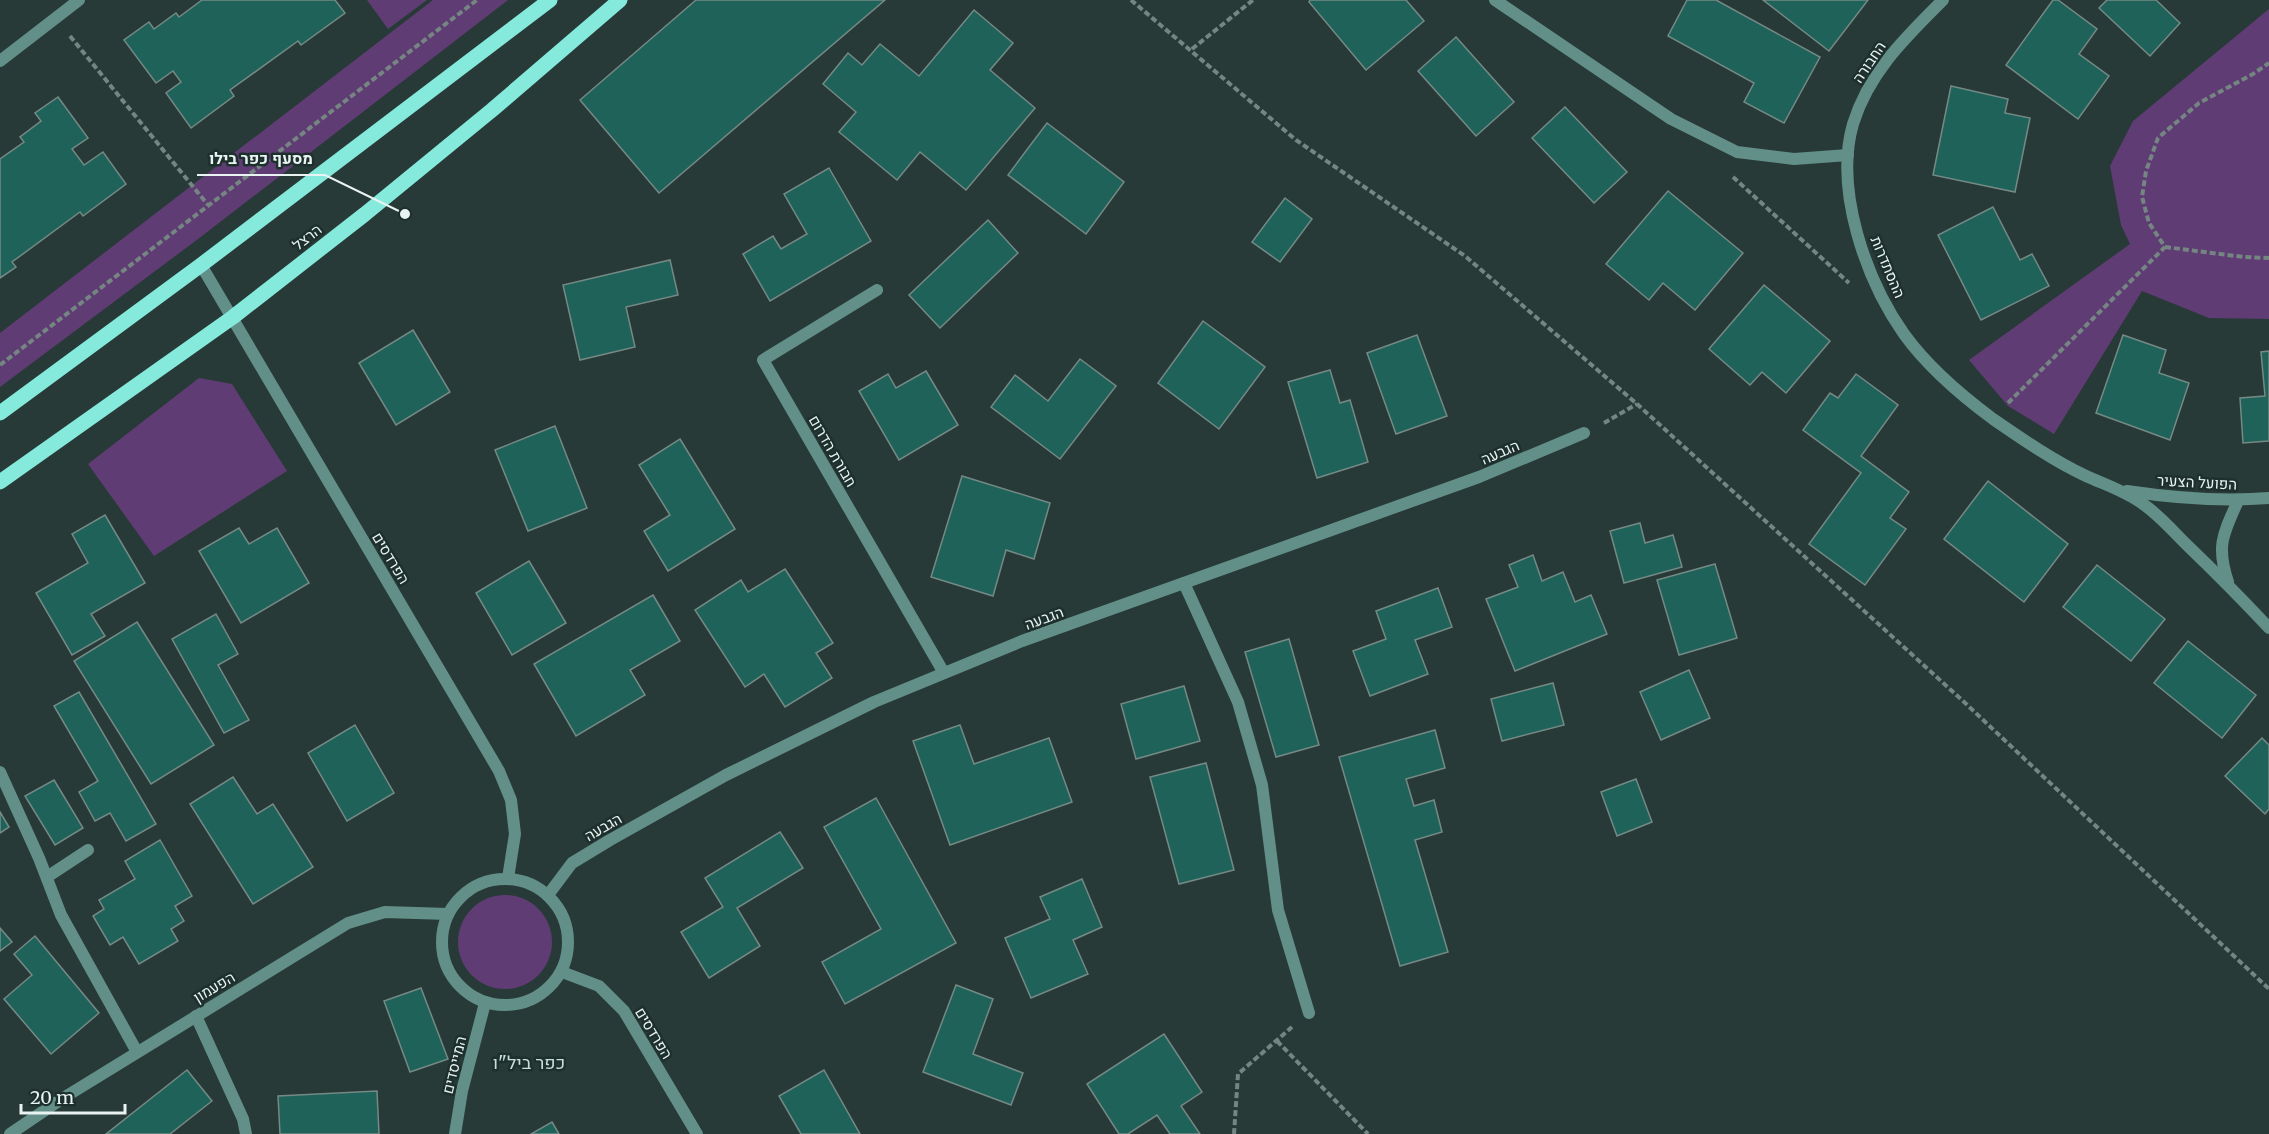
<svg xmlns="http://www.w3.org/2000/svg" width="2269" height="1134" viewBox="0 0 2269 1134" font-family="Merriweather,Heebo,serif">
<style>
.green{fill:#5f3c74}
.building{fill:#1e625a;stroke:#758985;stroke-width:1.5}
.lines{fill:none;stroke-linecap:round;stroke-linejoin:round}
.path{stroke:#758582;stroke-width:4;stroke-dasharray:6 3;stroke-linecap:butt}
.lane{stroke:#629089;stroke-width:12}
.street{stroke:#629089;stroke-width:12}
.primary{stroke:#85eadc;stroke-width:15}
.labels{text-anchor:middle;dominant-baseline:central;stroke-width:5;stroke-linejoin:round;paint-order:stroke}
.street-label{font-size:15px;fill:#e9f4f2;stroke:#1e302d}
.quarter-label{font-size:18px;fill:#c9dedb;stroke:#1e302d}
.leader{fill:none;stroke:#e9f4f2;stroke-width:2}
.callout-dot{fill:#e9f4f2;stroke:#1e302d;stroke-width:2}
.callout-label{font-size:16px;text-anchor:middle;font-weight:bold;fill:#e9f4f2;stroke:#1e302d;stroke-width:5;stroke-linejoin:round;paint-order:stroke}
</style>
<rect width="100%" height="100%" fill="#283a37"/>
<!-- green -->
<g class="green">
<polygon points="367,0 427,0 388,29"/>
<polygon points="433,0 508,0 202,236 0,387 0,333"/>
<polygon points="2269,9 2269,319 2209,318 2142,291 2054,434 2008,406 1969,360 2130,244 2121,225 2110,166 2133,121"/>
<polygon points="199,378 232,384 287,471 154,556 88,464"/>
<circle cx="505" cy="942" r="47"/>
</g>
<!-- building -->
<g class="building">
<polygon points="202,0 335,0 345,13 301,45 298,41 230,90 234,96 191,128 166,93 181,82 173,71 156,83 124,40 149,22 154,29 176,13 179,17"/>
<polygon points="696,0 885,0 659,193 580,100"/>
<polygon points="1310,0 1406,0 1424,21 1366,70 1309,2"/>
<polygon points="1687,0 1716,0 1820,57 1784,123 1744,102 1754,83 1668,36"/>
<polygon points="1763,0 1868,0 1829,51"/>
<polygon points="2053,0 2058,0 2097,29 2079,54 2109,76 2078,119 2006,65"/>
<polygon points="2107,0 2156,0 2180,23 2150,56 2099,8"/>
<polygon points="974,10 1013,43 990,70 1035,108 966,190 920,152 897,180 839,132 856,112 823,84 848,53 862,65 880,44 919,76"/>
<polygon points="1456,37 1514,102 1476,136 1418,71"/>
<polygon points="1951,86 2008,99 2005,113 2030,118 2015,192 1933,175"/>
<polygon points="58,97 88,138 72,149 84,165 103,152 126,184 83,216 80,212 12,262 16,267 0,278 0,159 24,142 20,137 41,121 35,113"/>
<polygon points="1565,107 1627,172 1594,203 1532,138"/>
<polygon points="1047,123 1124,182 1086,234 1008,175"/>
<polygon points="829,168 871,241 770,301 743,254 773,236 781,249 807,234 784,194"/>
<polygon points="1668,191 1743,253 1695,310 1663,283 1649,300 1606,264"/>
<polygon points="1285,198 1312,219 1280,262 1252,242"/>
<polygon points="1993,207 2020,260 2032,254 2049,286 1981,320 1938,235"/>
<polygon points="988,220 1018,253 940,328 909,295"/>
<polygon points="670,260 678,295 626,307 635,347 580,360 563,285"/>
<polygon points="1764,285 1830,341 1786,393 1762,372 1750,385 1709,349"/>
<polygon points="1203,321 1265,367 1219,429 1158,383"/>
<polygon points="413,330 450,392 396,425 359,363"/>
<polygon points="1417,335 1447,416 1396,434 1367,353"/>
<polygon points="2123,335 2166,350 2159,373 2189,383 2170,440 2096,413"/>
<polygon points="2269,351 2269,441 2243,443 2240,398 2265,396 2261,352"/>
<polygon points="1080,359 1116,386 1060,459 991,407 1015,375 1048,401"/>
<polygon points="1330,370 1340,403 1350,400 1368,462 1317,478 1288,382"/>
<polygon points="926,371 958,425 899,460 859,391 888,374 896,388"/>
<polygon points="1856,374 1898,405 1861,456 1909,492 1890,518 1906,529 1865,585 1809,544 1861,473 1803,430 1830,393 1838,398"/>
<polygon points="555,426 587,508 528,531 495,450"/>
<polygon points="680,439 735,529 668,571 644,531 670,515 639,465"/>
<polygon points="962,476 1050,503 1034,559 1006,550 993,596 931,577"/>
<polygon points="1988,481 2068,544 2024,602 1944,539"/>
<polygon points="105,515 145,583 91,614 105,636 72,655 36,593 88,563 72,534"/>
<polygon points="1640,523 1645,543 1673,535 1682,567 1624,583 1610,531"/>
<polygon points="239,528 249,544 277,528 309,583 241,623 199,551"/>
<polygon points="1533,555 1542,581 1563,572 1575,602 1591,595 1607,634 1515,671 1486,599 1518,587 1509,565"/>
<polygon points="529,561 566,623 512,655 476,593"/>
<polygon points="1715,564 1737,638 1679,655 1657,580"/>
<polygon points="2097,565 2165,619 2131,661 2063,607"/>
<polygon points="785,569 833,643 816,653 832,678 785,707 764,674 745,687 695,610 741,580 748,592"/>
<polygon points="1438,588 1452,627 1415,640 1428,674 1370,696 1353,651 1386,639 1376,611"/>
<polygon points="653,595 680,641 630,670 645,695 576,736 534,664"/>
<polygon points="216,614 238,654 218,665 249,720 224,733 172,639"/>
<polygon points="137,622 214,745 151,784 74,661"/>
<polygon points="1289,639 1319,745 1276,757 1245,652"/>
<polygon points="2188,641 2256,695 2222,738 2154,683"/>
<polygon points="1689,670 1710,718 1661,740 1640,692"/>
<polygon points="1553,683 1564,725 1502,741 1491,699"/>
<polygon points="1184,686 1200,741 1136,759 1121,704"/>
<polygon points="79,692 156,824 126,841 110,813 95,821 79,792 98,781 54,706"/>
<polygon points="355,725 394,793 347,821 308,753"/>
<polygon points="960,725 974,764 1049,738 1072,802 950,845 913,741"/>
<polygon points="1435,730 1445,768 1406,779 1414,806 1434,800 1442,832 1415,840 1448,952 1400,966 1339,757"/>
<polygon points="2262,738 2269,745 2269,809 2265,814 2225,776"/>
<polygon points="1206,763 1234,870 1179,884 1150,777"/>
<polygon points="233,777 257,814 273,804 313,867 253,904 190,804"/>
<polygon points="1636,779 1652,822 1617,836 1601,792"/>
<polygon points="54,780 83,828 55,845 25,796"/>
<polygon points="876,798 956,943 845,1004 822,962 881,929 824,827"/>
<polygon points="0,812 9,827 0,833"/>
<polygon points="780,832 803,868 737,908 760,946 709,978 681,932 723,907 705,878"/>
<polygon points="160,840 192,896 175,906 184,921 171,929 178,941 139,964 123,937 110,945 93,916 104,909 99,900 135,879 125,861"/>
<polygon points="1082,879 1102,927 1073,940 1088,974 1031,998 1005,938 1050,919 1040,897"/>
<polygon points="0,928 12,942 0,951"/>
<polygon points="35,936 99,1013 51,1054 4,999 32,975 14,954"/>
<polygon points="956,985 993,999 973,1054 1023,1073 1011,1105 923,1072"/>
<polygon points="421,988 448,1059 410,1072 384,1001"/>
<polygon points="1164,1034 1202,1092 1181,1106 1200,1134 1170,1134 1157,1115 1128,1134 1119,1134 1087,1084"/>
<polygon points="187,1070 212,1101 170,1134 106,1134"/>
<polygon points="824,1070 860,1134 801,1134 779,1096"/>
<polygon points="377,1091 379,1134 280,1134 278,1096"/>
<polygon points="552,1122 559,1134 531,1134"/>
</g>
<g class="lines">
<!-- path -->
<g class="path">
<polyline points="1131,0 1296,140 1465,256 1637,404 1963,701 2269,989"/>
<polyline points="70,36 208,205"/>
<polyline points="1192,49 1253,0"/>
<polyline points="1733,177 1849,283"/>
<polyline points="2165,247 2244,257 2269,258"/>
<polyline points="0,365 477,0"/>
<polyline points="2008,403 2165,247 2149,223 2142,197 2146,171 2158,138 2199,103 2253,74 2269,63"/>
<polyline points="1604,423 1637,404"/>
<polyline points="1277,1041 1368,1134"/>
<polyline points="1234,1134 1238,1074 1292,1027"/>
</g>
<!-- lane -->
<g class="lane">
<polyline points="0,61 79,0"/>
<polyline points="1184,583 1238,702 1262,785 1278,910 1309,1013"/>
<polyline points="0,772 39,858 61,915 137,1052"/>
<polyline points="47,877 88,850"/>
<polyline points="196,1016 243,1119 246,1134"/>
</g>
<!-- street -->
<g class="street">
<polyline points="1495,0 1671,119 1737,152 1794,159 1848,155"/>
<path d="M1943,0C1906,37 1869,72 1853,124C1834,190 1866,280 1904,334C1927,366 1962,396 1993,419C2022,439 2054,461 2086,476C2106,485 2125,491 2143,504C2159,515 2172,530 2186,544C2214,571 2242,599 2269,628"/>
<polyline points="201,265 499,771 511,800 515,834 508,878"/>
<polyline points="877,290 763,360 944,673"/>
<path d="M2127,491C2174,498 2221,502 2269,498"/>
<path d="M2228,582C2216,546 2223,534 2238,501"/>
<circle cx="505" cy="942" r="63"/>
<polyline points="548,895 572,863 610,840 726,775 874,702 1022,641 1479,477 1584,433"/>
<polyline points="562,972 599,986 624,1011 697,1134"/>
<polyline points="10,1134 60,1100 348,923 385,912 448,914"/>
<polyline points="455,1134 462,1091 485,1003"/>
</g>
<!-- primary -->
<g class="primary">
<polyline points="0,413 201,265 550,0"/>
<polyline points="0,482 233,317 365,214 492,110 620,0"/>
</g>
</g>
<g class="labels">
<!-- street labels -->
<g class="street-label">
<text transform="translate(1869 62) rotate(-56)">החבורה</text>
<text transform="translate(307 237) rotate(-38)">הרצל</text>
<text transform="translate(1888 267) rotate(67)">ההסתדרות</text>
<text transform="translate(833 451) rotate(60)">חבורת הדרום</text>
<text transform="translate(1500 452) rotate(-23)">הגבעה</text>
<text transform="translate(2197 482) rotate(3)">הפועל הצעיר</text>
<text transform="translate(391 558) rotate(59)">הפרדסים</text>
<text transform="translate(1044 618) rotate(-20)">הגבעה</text>
<text transform="translate(603 827) rotate(-30)">הגבעה</text>
<text transform="translate(214 987) rotate(-31)">הפעמון</text>
<text transform="translate(654 1033) rotate(59)">הפרדסים</text>
<text transform="translate(454 1065) rotate(-76)">המייסדים</text>
</g>
<!-- quarter labels -->
<g class="quarter-label">
<text x="529" y="1062">כפר ביל"ו</text>
</g>
</g>
<!-- callouts -->
<path class="leader" d="M405 214L325 175H197"/>
<circle class="callout-dot" cx="405" cy="214" r="6"/>
<g class="callout-label">
<text x="261" y="164">מסעף כפר בילו</text>
</g>
<!-- scale -->
<path d="M21 1104v9h104v-9" fill="none" stroke="#e9f4f2" stroke-width="3"/>
<text x="30" y="1104" font-size="18" fill="#e9f4f2" stroke="#1e302d" stroke-width="4.5" paint-order="stroke">20 m</text>
</svg>
